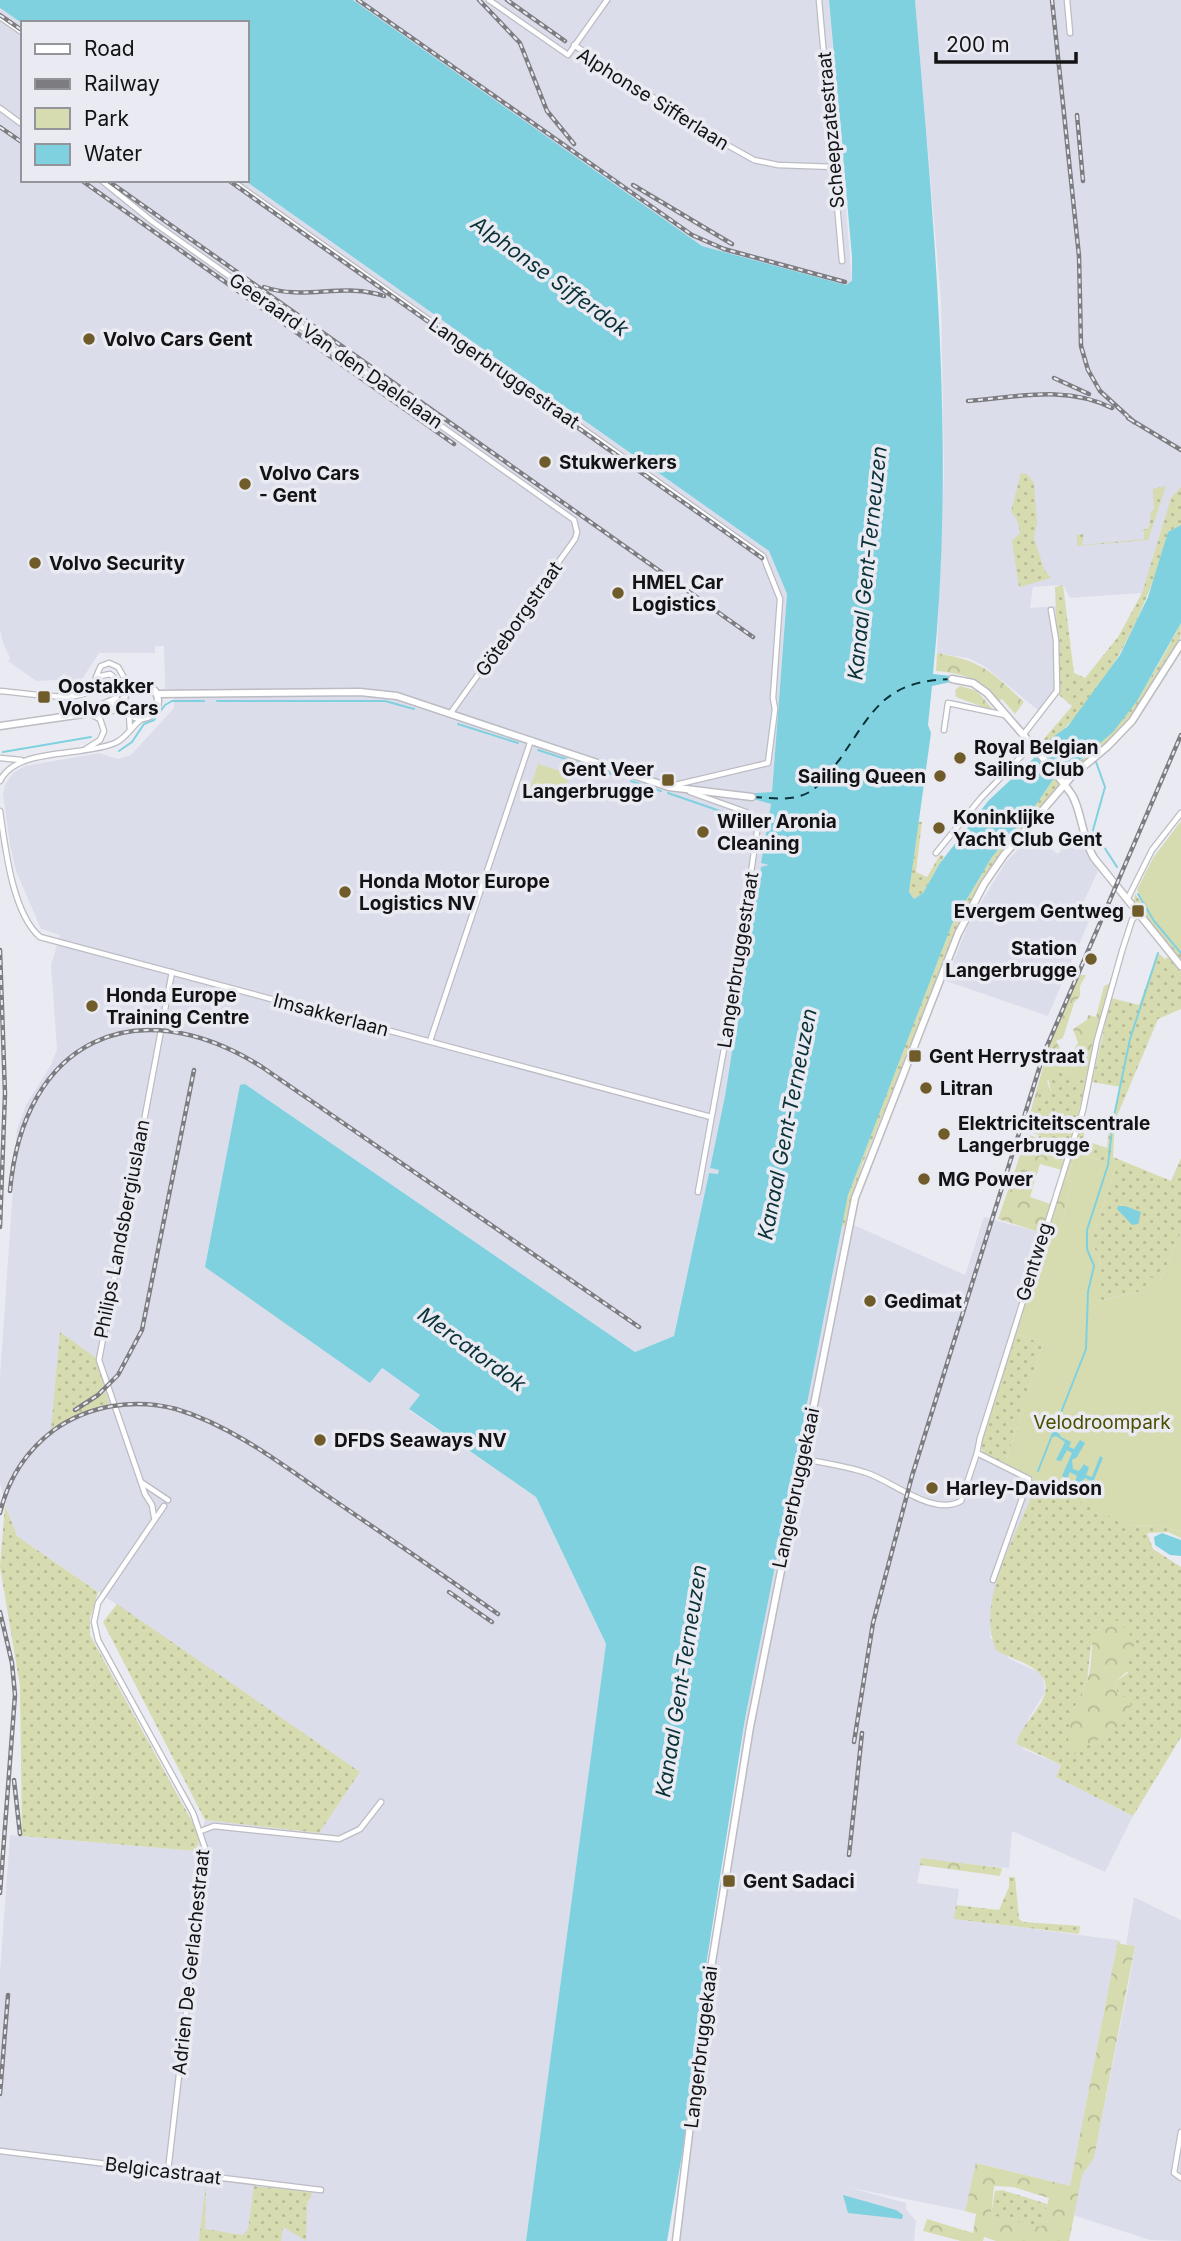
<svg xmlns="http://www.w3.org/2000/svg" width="1181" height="2241" viewBox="0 0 1181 2241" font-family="Inter,sans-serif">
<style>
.built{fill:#dcddeb;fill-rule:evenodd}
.grass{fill:url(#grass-dots);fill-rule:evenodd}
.forest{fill:url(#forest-crowns);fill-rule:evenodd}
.park{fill:#d7dbb0}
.water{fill:#80d1e0}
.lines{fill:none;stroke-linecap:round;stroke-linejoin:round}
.stream{stroke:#80d1e0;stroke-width:2}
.ferry{stroke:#093138;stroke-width:2;stroke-dasharray:9 7;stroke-linecap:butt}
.street-casing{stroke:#bcbcc3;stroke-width:7}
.secondary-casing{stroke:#bcbcc3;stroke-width:9}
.street{stroke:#fff;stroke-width:4.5}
.secondary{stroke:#fff;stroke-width:6}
.rail-casing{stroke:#7c7c81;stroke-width:4.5}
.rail{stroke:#eaebf2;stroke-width:2;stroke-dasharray:5;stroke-linecap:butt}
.poi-dot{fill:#705b2a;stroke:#eaebf2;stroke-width:2.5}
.labels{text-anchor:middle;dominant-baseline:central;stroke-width:7;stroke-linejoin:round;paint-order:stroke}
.street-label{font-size:19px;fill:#131315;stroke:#eaebf2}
.poi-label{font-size:19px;font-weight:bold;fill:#131315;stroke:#eaebf2;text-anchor:start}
.park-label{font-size:19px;fill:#4c4e01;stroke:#eaebf2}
.water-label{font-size:21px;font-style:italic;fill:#093138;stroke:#eaebf2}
</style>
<defs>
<pattern id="grass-dots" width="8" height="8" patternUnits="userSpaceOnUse" patternTransform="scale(1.75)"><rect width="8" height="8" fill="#d7dbb0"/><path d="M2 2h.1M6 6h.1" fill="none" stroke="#b8bb96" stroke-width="1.8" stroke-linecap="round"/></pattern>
<pattern id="forest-crowns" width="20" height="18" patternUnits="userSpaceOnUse" patternTransform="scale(1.75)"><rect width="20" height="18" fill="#d7dbb0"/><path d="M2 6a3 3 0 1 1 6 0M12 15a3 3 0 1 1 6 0" fill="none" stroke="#b8bb96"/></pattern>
</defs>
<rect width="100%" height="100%" fill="#eaebf2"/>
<!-- built -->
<g class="built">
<polygon points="353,0 829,0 852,281 846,285 702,246"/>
<polygon points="915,0 1181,0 1181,520 1164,523 1142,593 1070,598 1063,585 1033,587 1030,608 1056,606 1058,640 1059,695 1039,711 984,666 968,658 937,653 944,471 941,301"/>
<path d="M0,8L23,24V180H244L769,551L787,594L772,792L754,793L753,799L771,803L762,863L769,864V868L761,867L725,1096L710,1168L720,1170L718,1174L709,1173L674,1336L635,1352L245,1084L370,1383L381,1368L420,1395L409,1410L536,1497L606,1645L526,2241H0V1972L10,1835L196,1851L205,1820L319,1833L360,1772L17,1536L11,1525L0,1483V1377L17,1129L26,1105L51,1065L57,1049L51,965L60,935L41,929L16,871L10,845L3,794L5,785L13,773L25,766L99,753L118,759L131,755L174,708V689H165L164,646H155V653H99L79,684L64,674L57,680L36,681L8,661L10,658L3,643L0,629ZM97,1368L108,1404L80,1413L52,1429Z"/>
<polygon points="1032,835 1058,854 1070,839 1079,837 1098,871 1080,910 1090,919 1048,1016 946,981 969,922 1006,862"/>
<polygon points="984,1217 1042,1233 990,1401 993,1402 979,1456 1031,1481 1032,1495 995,1587 990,1637 1010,1659 1039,1672 1043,1677 1045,1692 1028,1720 1023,1749 1061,1765 1056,1777 1133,1816 1105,1872 1012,1831 1009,1868 922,1859 917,1883 959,1889 955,1919 1118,1940 1070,2186 977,2163 965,2211 847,2187 906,2203 906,2209 916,2221 914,2241 680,2241 745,1719 841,1226 854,1225 965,1275"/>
<polygon points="1134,1897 1181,1920 1181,2241 1150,2240 1073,2215 1082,2175 1094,2157 1128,1988 1135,1947 1126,1944"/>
</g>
<!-- grass -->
<g class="grass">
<path d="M1021,473L1027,474L1034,483L1037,523L1034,538L1044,569L1051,578L1019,587L1012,541L1020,533C1019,522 1017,519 1011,511Z"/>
<polygon points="1166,486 1148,540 1077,546 1077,535 1084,534 1082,545 1144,539 1144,531 1140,531 1149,528 1151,511 1154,510 1153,490 1149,490"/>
<path d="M1181,487V525L1168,532C1154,595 1098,720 1037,747L1072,706L1059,695L1055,587L1063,585L1074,673L1085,678L1118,637L1142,593L1171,498Z"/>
<path d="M1181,623L1180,640L1130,719L1106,744L1069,775L990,868L968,906L862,1165L846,1226H841L848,1195L880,1108L952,924L992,857L1038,802L1058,772L1065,773C1121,731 1149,684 1181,623Z"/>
<polygon points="918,822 922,822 916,872 927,877 940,855 944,856 923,893 914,899 909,892"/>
<polygon points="1135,894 1181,953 1181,959 1138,907 1134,901"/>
<polygon points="1158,953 1165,959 1168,957 1181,972 1181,1009 1158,1019 1115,1121 1113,1157 1171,1181 1181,1158 1181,1232 1160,1281 1142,1291 1098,1301 1101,1265 1094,1247 1094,1232 1116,1167 1076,1151 1077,1147 1073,1145 1079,1129 1084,1130 1084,1140 1107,1148 1110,1120 1113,1120 1121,1087 1092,1082 1111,998 1139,1005"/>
<polygon points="1059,1070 1084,1079 1090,1072 1064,1162 1027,1151 1029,1145 1024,1144 1026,1134 1038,1138 1039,1135 1028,1132 1039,1091 1051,1091 1048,1078"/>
<polygon points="60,1332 96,1358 109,1404 80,1413 51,1429"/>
<polygon points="1015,1333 1043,1344 1005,1465 983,1453 981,1445"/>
<path d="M1037,1478L1127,1525L1163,1526L1181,1532V1538L1168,1532L1147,1533L1153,1549L1181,1567V1737L1133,1816L1056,1777L1061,1765L1017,1744C1018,1723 1061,1696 1040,1674C1031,1663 1008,1658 996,1650C976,1602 1014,1540 1032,1495L1028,1493L1031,1481ZM1100,1632L1128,1673L1116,1681L1117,1693L1121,1695L1074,1709L1087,1680L1091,1646Z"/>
<polygon points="5,1505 17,1536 98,1592 90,1618 90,1635 200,1836 196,1851 22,1836 20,1686 0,1567"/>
<polygon points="117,1604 360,1772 319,1833 205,1820 103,1622"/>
<polygon points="1009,1877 1015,1877 1019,1919 1023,1922 1080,1926 1079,1934 954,1919 956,1905 999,1910 1009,1887"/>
<polygon points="206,2182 205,2229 242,2235 248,2230 254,2186 310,2192 312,2195 307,2203 306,2241 283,2227 281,2241 199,2241"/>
<polygon points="1002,2190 1047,2204 1041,2228 991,2215 995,2191"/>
</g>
<!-- forest -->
<g class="forest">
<path d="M937,653C982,661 991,671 1024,702L1015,714L1002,699L999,701C980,679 964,673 936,671Z"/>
<polygon points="960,686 977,691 994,711 956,697 955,690"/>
<polygon points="1080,975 1086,975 1080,986 1080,996 1074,1003 1063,1038 1056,1041 1069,1064 1079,1063 1071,1054 1078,1043 1073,1029 1087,1020 1088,1015 1096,1017 1104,986 1110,983 1090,1072 1084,1079 1059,1070 1047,1081 1051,1092 1039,1091 1028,1132 1025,1131 1051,1039"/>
<polygon points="1024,1144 1029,1145 1028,1151 1064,1162 1062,1170 1040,1164 1030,1197 1051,1204 1042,1233 998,1219"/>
<polygon points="1073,1145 1077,1147 1067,1180 1072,1183 1059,1233 1053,1233 1035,1282 1031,1281"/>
<path d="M1106,1618C1122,1619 1127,1630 1135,1643L1127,1661L1130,1669L1116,1681L1117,1693L1128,1699L1131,1705L1125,1723L1074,1754C1058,1733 1079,1700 1087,1680C1093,1667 1090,1649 1094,1635L1100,1632Z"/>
<polygon points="921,1858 1002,1868 1000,1876 920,1865"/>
<path d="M1118,1940L1121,1944L1135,1946L1094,2158L1082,2175L1069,2241H996L984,2237L983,2241H961L923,2231L927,2219L973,2233L976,2214L965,2211L976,2163L1070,2186ZM994,2186L1013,2187L1049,2198L1041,2227L991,2215Z"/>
</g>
<!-- park -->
<g class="park">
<polygon points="538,764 570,774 562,798 530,788"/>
<polygon points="1181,821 1181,953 1154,921 1137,890 1153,858"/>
<polygon points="1076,1151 1116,1167 1094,1232 1094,1247 1101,1265 1099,1301 1142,1291 1151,1277 1160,1281 1181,1232 1181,1532 1163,1526 1127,1525 1005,1465 1043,1344 1015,1333 1031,1281 1035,1282 1053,1233 1059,1233 1072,1183 1067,1180"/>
</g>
<!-- water -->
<g class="water">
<path d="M0,0H353L702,246L846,285L852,281V257L829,0H915C934,224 956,451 933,674L952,676L951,682L932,686L928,725L931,733L909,892L914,899L923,893L940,863L989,800L1033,759L1038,748L1068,726L1120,655L1148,597L1168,532L1181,525V623L1137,701L1113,732L1065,773L1058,772L1038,802L992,857L952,924L848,1195L745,1719L705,1972L683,2149L667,2241H526L606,1644L536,1497L409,1409L420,1395L382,1368L370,1383L205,1267L240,1085L245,1084L635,1352L674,1336L709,1173L718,1174L719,1170L710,1168L725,1096L761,867L769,865L761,863L771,804L753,799V793L772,792L787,594L769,551L244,180H247V23L23,24L0,8Z"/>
<polygon points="1125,1206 1141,1212 1138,1224 1132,1225 1117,1209 1118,1206"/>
<polygon points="1055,1428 1061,1437 1071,1442 1069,1447 1074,1449 1080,1440 1085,1443 1077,1457 1072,1460 1073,1469 1079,1471 1084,1464 1089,1468 1086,1475 1092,1477 1100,1456 1103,1458 1093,1482 1085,1478 1071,1493 1077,1476 1070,1472 1067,1479 1062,1476 1072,1453 1067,1450 1061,1461 1056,1460 1065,1442 1056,1436 1051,1438"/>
<polygon points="1162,1533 1181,1540 1181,1556 1170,1555 1155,1545 1154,1537"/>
<polygon points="843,2195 896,2210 903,2215 902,2219 848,2213"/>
</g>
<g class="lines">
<!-- stream -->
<g class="stream">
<polyline points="217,701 385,701 414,709"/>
<polyline points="458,724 518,743"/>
<polyline points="538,750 618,776"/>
<polyline points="119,751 132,742 144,724 154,720 165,705 172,701 204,701"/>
<polyline points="3,752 91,737"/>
<polyline points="1096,762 1105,787 1093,830 1117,867"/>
<polyline points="631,781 661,791"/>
<polyline points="668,793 743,819"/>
<polyline points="1138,894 1154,921 1181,953"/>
<polyline points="1038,1471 1086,1349 1088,1292 1094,1266 1087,1249 1087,1230 1108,1165 1113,1121 1130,1039 1158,953"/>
</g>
<!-- ferry -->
<path class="ferry" d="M753,797C772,798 794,802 811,791C823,783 831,770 840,759C874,709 885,681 951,679"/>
<defs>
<g id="street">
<polyline points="489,0 568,55 607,0"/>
<polyline points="819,0 842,261"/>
<polyline points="1067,0 1070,33"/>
<polyline points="0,17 23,33"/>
<polyline points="574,45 713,137 754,160 778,165 835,167"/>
<polyline points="0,108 23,125"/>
<polyline points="101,180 153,222 574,520 577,532 575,539 450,714"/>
<polyline points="231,180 763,556 780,599 773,698 775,709 768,763 671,786"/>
<polyline points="96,677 110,674 121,684 116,698 100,705"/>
<path d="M0,691C18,692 76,703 89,691C96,686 96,673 101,666L109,663L118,667L130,688"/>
<polyline points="129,714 130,730"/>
<polyline points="944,730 948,703 1005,715"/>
<polyline points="1023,735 1057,691 1056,640 1051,610"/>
<polyline points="86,749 100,740 104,731 100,719 90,714"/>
<polyline points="0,758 21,760"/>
<path d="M0,781C16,747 83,757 115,743C127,738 132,725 143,718"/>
<polyline points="690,792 746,812 758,825 729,1021 698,1192"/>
<path d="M0,811C5,846 12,913 40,937L711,1117"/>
<polyline points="936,853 981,798 1032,745"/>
<polyline points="1127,900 1152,850 1181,813"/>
<polyline points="430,1041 531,740"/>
<path d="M803,1459C824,1463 846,1466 867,1473C892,1481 933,1517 961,1501L977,1453"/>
<polyline points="141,1482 168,1500"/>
<polyline points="164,1506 98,1603 94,1622 98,1640 193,1813 205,1848 168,2171"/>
<polyline points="154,1517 152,1505 145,1494 99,1360 172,972"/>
<polyline points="993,1580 1029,1479 977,1453 980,1438 1083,1110 1097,1040 1122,951 1132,920 1137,914"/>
<polyline points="201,1831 214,1826 339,1839 360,1829 381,1802"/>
<polyline points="1181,2132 1174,2173 1181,2178"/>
<polyline points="0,2151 321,2190"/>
</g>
<g id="secondary">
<path d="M952,679L973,683L987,693C1015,726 1045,758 1070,792C1081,806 1082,839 1094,858L1181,966"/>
<circle cx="141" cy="701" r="17"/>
<polyline points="157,694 360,692 397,696 669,787 752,797"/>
<polyline points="105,705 124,700"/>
<polyline points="0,726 125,708"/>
<polyline points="676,2241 703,2018 750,1727 855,1198 958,934 984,884 1004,855 1071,777 1108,746 1132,721 1181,644"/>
</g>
</defs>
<!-- street casing -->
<use href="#street" class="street-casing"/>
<!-- secondary casing -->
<use href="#secondary" class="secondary-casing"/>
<!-- street -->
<use href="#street" class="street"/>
<!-- secondary -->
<use href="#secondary" class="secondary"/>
<defs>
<g id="rail">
<polyline points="358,0 692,235 724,249 845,282"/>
<polyline points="479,0 520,43 547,111 574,144"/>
<polyline points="507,0 565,41"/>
<polyline points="1052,0 1079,256 1081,346 1088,370 1100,391 1134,422"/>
<polyline points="0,15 23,31"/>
<polyline points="1077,115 1083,181"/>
<polyline points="0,127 23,143"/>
<polyline points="81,180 454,444"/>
<polyline points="107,180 753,637"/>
<polyline points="228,180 762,558"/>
<polyline points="633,185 732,244"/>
<path d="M264,287C304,301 344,282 384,296"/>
<polyline points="1054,378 1089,394"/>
<path d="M968,401C1017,397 1067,385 1112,408"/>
<polyline points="1128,418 1181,450"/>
<polyline points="0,950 5,1094 0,1227"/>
<path d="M10,1191C23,1041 135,987 262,1067L639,1327"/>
<polyline points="75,1410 98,1395 118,1375 142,1330 194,1070"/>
<path d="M0,1513C8,1479 26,1451 54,1430C89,1405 135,1398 176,1409C233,1426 284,1466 332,1499C388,1537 443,1575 498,1614"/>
<polyline points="449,1592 492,1622"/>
<polyline points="0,1612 12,1663 15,1695 0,1893"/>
<polyline points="854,1742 873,1623 912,1476 1044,1053 1181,735"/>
<polyline points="14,1780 20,1834"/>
<polyline points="849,1855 862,1733"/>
<polyline points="0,2094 8,1995"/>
</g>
</defs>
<!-- rail casing -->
<use href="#rail" class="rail-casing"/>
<!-- rail -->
<use href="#rail" class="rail"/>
</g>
<!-- markers -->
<g class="poi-dot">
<circle cx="89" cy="339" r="7"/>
<circle cx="545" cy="462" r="7"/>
<circle cx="245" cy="484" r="7"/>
<circle cx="35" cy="563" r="7"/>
<circle cx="618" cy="593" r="7"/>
<rect x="37" y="690" width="14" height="14" rx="3.5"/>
<circle cx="960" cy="758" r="7"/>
<circle cx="940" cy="776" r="7"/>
<rect x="661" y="773" width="14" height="14" rx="3.5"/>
<circle cx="939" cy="828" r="7"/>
<circle cx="703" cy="832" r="7"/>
<circle cx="345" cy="892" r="7"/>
<rect x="1131" y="904" width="14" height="14" rx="3.5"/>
<circle cx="1091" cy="959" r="7"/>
<circle cx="92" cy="1006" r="7"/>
<rect x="908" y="1049" width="14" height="14" rx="3.5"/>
<circle cx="926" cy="1088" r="7"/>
<circle cx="944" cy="1134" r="7"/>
<circle cx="924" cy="1179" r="7"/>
<circle cx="870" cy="1301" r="7"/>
<circle cx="320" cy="1440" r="7"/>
<circle cx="932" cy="1488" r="7"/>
<rect x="722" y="1874" width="14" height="14" rx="3.5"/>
</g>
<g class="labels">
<!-- street labels -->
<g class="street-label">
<text transform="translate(653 99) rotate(32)">Alphonse Sifferlaan</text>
<text transform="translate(831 130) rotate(-95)">Scheepzatestraat</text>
<text transform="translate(336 351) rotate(35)">Geeraard Van den Daelelaan</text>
<text transform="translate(504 373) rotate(35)">Langerbruggestraat</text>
<text transform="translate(519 619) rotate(-55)">Göteborgstraat</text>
<text transform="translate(738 960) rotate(-81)">Langerbruggestraat</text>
<text transform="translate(331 1015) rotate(15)">Imsakkerlaan</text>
<text transform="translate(122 1229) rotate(-79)">Philips Landsbergiuslaan</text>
<text transform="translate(1034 1262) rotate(-73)">Gentweg</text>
<text transform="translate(796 1488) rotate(-78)">Langerbruggekaai</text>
<text transform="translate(191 1962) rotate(-84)">Adrien De Gerlachestraat</text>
<text transform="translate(701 2047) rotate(-83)">Langerbruggekaai</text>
<text transform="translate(163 2171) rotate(7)">Belgicastraat</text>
</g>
<!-- poi labels -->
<g class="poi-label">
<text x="103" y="339">Volvo Cars Gent</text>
<text x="559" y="462">Stukwerkers</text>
<text x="259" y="473">Volvo Cars<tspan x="259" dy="22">- Gent</tspan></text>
<text x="49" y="563">Volvo Security</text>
<text x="632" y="582">HMEL Car<tspan x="632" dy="22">Logistics</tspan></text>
<text x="58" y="686">Oostakker<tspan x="58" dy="22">Volvo Cars</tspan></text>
<text x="974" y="747">Royal Belgian<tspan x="974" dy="22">Sailing Club</tspan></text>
<text x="654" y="769" text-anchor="end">Gent Veer<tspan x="654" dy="22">Langerbrugge</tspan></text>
<text x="926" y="776" text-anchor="end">Sailing Queen</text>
<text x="953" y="817">Koninklijke<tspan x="953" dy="22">Yacht Club Gent</tspan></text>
<text x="717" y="821">Willer Aronia<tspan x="717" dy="22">Cleaning</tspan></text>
<text x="359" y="881">Honda Motor Europe<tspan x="359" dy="22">Logistics NV</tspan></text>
<text x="1124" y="911" text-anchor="end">Evergem Gentweg</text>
<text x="1077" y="948" text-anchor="end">Station<tspan x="1077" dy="22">Langerbrugge</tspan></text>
<text x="106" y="995">Honda Europe<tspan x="106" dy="22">Training Centre</tspan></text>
<text x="929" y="1056">Gent Herrystraat</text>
<text x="940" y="1088">Litran</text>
<text x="958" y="1123">Elektriciteitscentrale<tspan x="958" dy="22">Langerbrugge</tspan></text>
<text x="938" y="1179">MG Power</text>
<text x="884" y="1301">Gedimat</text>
<text x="334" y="1440">DFDS Seaways NV</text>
<text x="946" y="1488">Harley-Davidson</text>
<text x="743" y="1881">Gent Sadaci</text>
</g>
<!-- park labels -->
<g class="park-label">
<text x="1102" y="1422">Velodroompark</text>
</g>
<!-- water labels -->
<g class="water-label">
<text transform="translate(550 276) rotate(36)">Alphonse Sifferdok</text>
<text transform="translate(867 563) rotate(-84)">Kanaal Gent-Terneuzen</text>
<text transform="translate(787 1124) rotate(-79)">Kanaal Gent-Terneuzen</text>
<text transform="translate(472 1349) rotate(36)">Mercatordok</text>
<text transform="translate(681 1681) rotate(-81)">Kanaal Gent-Terneuzen</text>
</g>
</g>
<!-- legend -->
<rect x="21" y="21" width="228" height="161" fill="#eaebf2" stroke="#94959a" stroke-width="2"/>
<rect x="35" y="44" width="35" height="10" fill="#ffffff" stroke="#94959a" stroke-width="2"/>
<text x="84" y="56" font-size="21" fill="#131315">Road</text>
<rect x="35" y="79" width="35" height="10" fill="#7c7c81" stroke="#94959a" stroke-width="2"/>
<text x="84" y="91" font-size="21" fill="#131315">Railway</text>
<rect x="35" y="108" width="35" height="21" fill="#d7dbb0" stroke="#94959a" stroke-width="2"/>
<text x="84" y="126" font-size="21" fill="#131315">Park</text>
<rect x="35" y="144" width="35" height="21" fill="#80d1e0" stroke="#94959a" stroke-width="2"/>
<text x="84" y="161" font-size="21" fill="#131315">Water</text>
<!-- scale -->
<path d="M936 52v10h140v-10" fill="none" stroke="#131315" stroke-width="3.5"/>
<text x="946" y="52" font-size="21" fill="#131315" stroke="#eaebf2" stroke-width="5" paint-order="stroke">200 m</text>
</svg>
